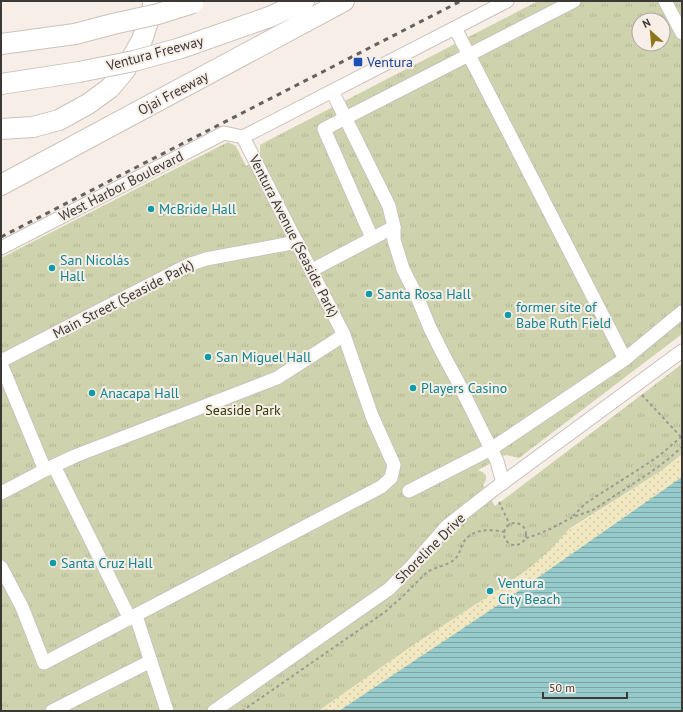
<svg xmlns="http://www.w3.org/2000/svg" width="683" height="712" viewBox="0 0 683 712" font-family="'PT Sans',sans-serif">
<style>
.sand{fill:url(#sand-dots)}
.park{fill:url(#park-tufts);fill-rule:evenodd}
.water{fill:url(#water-rules)}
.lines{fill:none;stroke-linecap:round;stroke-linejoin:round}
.minor-casing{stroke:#cac2bb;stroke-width:15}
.highway-casing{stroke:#cac2bb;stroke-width:22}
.path{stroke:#9f9993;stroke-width:2;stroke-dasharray:3 3;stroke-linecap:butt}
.minor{stroke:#fff;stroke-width:13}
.highway{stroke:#fff;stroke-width:20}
.rail{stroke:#65605c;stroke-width:3;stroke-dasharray:5 5;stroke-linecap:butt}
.highway-bridge-casing{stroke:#cac2bb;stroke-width:22;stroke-linecap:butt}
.highway-bridge{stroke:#fff;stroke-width:20}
.transit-dot{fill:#1a4fb4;stroke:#f7efe7;stroke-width:1.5}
.culture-dot{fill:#0f9aa8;stroke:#f7efe7;stroke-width:1.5}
.labels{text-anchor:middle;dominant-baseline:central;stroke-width:4;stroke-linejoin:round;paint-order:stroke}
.street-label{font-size:14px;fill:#3c3835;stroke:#f7efe7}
.transit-label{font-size:14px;fill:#164399;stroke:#f7efe7;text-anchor:start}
.culture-label{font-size:14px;fill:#0d838f;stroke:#f7efe7;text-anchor:start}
.park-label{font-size:14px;fill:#363808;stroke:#f7efe7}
</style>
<defs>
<pattern id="sand-dots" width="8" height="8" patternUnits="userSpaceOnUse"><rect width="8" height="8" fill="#f1e7c1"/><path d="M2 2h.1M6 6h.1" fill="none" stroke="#d0c7a6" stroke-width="1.8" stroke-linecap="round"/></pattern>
<pattern id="park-tufts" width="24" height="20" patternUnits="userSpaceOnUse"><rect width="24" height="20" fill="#cfd3ad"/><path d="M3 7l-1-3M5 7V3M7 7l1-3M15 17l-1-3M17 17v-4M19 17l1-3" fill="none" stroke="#b3b695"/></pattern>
<pattern id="water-rules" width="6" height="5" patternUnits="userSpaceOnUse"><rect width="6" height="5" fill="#97cbcb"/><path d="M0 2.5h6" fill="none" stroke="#7ca6a6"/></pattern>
</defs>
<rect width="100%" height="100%" fill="#f7efe7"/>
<!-- sand -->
<polygon class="sand" points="682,454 682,512 386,711 248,711 574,527 661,471"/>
<!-- park -->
<path class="park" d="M538,1H682V334L523,455L519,458L506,455L478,470C486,473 489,477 483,485L495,506L682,364V454L661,471L569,529L550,550L528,569L490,595L416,643L318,711H1V258L228,142L236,146L246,166L259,160L260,155V145L267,141ZM639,20H663V44H639Z"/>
<!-- water -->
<polygon class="water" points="682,477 682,711 339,711 510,597"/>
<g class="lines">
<defs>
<g id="minor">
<polyline points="665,1 682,33"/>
<polyline points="455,28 625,359"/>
<polyline points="332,91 389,206 394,227 394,240 403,269 418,299 430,328 443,354 458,382 491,449 497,461 503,483"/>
<polyline points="243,137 507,1"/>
<polyline points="372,238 324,129 574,1"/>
<polyline points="1,248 224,133 243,137"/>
<polyline points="312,270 394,227"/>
<polyline points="1,361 188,265 206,259 297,242"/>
<polyline points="1,364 45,470"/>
<polyline points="54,466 130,619"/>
<polyline points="409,491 491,449 625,359 682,312"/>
<polyline points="1,493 45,470 75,456 277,378 344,335"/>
<polyline points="1,567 22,607 44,663 381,487 391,478 394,465 372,416 344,335 243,137"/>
<polyline points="136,616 167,711"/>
<polyline points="52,711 151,661"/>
<polyline points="214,711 389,589 411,567 447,526 493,490 682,351"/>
</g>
<g id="highway">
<polyline points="1,44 75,34 113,24"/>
<polyline points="181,48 272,16 304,1"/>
<polyline points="1,84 79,72"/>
<polyline points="1,129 33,127 59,120 88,104 110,88 125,70 142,40 153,6 153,1"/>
<polyline points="1,185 344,1"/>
</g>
</defs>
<!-- minor casing -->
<use href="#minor" class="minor-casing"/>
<!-- highway casing -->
<use href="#highway" class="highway-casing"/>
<!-- path -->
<g class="path">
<polyline points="642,395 681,437"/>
<polyline points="499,502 510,525"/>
<polyline points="573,516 586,503 647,464 660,455 681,437"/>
<circle cx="515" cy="534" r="11"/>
<polyline points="526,538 536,535 550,529 573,517 593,510 651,472 667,460 682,447"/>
<path d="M242,711L385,612L403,596L427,572C435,567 447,566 455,559C460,554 460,549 463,543C472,528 490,529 505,532"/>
</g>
<!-- minor -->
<use href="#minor" class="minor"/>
<!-- highway -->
<use href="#highway" class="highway"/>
<!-- rail -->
<polyline class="rail" points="1,237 127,172 461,1"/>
<defs>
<g id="highway-bridge">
<polyline points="113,24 158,14 193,3"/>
<polyline points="79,72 134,61 181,48"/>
</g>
</defs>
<!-- highway-bridge casing -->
<use href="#highway-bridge" class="highway-bridge-casing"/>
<!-- highway-bridge -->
<use href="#highway-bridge" class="highway-bridge"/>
</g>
<!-- markers -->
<rect class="transit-dot" x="353" y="57" width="10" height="10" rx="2"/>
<g class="culture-dot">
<circle cx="151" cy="209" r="4"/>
<circle cx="52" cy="268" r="4"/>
<circle cx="369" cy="294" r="4"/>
<circle cx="508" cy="315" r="4"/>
<circle cx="208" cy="357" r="4"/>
<circle cx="413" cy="388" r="4"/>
<circle cx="92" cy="393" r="4"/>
<circle cx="53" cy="563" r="4"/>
<circle cx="490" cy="591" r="4"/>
</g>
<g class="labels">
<!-- street labels -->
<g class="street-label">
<text transform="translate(155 53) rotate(-15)">Ventura Freeway</text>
<text transform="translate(173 93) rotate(-28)">Ojai Freeway</text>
<text transform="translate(121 186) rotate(-27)">West Harbor Boulevard</text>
<text transform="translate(294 236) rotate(63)">Ventura Avenue (Seaside Park)</text>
<text transform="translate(123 299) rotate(-27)">Main Street (Seaside Park)</text>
<text transform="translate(430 548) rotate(-45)">Shoreline Drive</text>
</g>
<!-- transit labels -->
<g class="transit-label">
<text x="367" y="62">Ventura</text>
</g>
<!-- culture labels -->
<g class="culture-label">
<text x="159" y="209">McBride Hall</text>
<text x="60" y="260">San Nicolás<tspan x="60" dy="16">Hall</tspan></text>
<text x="377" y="294">Santa Rosa Hall</text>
<text x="516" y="307">former site of<tspan x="516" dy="16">Babe Ruth Field</tspan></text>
<text x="216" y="357">San Miguel Hall</text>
<text x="421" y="388">Players Casino</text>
<text x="100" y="393">Anacapa Hall</text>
<text x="61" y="563">Santa Cruz Hall</text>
<text x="498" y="583">Ventura<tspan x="498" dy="16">City Beach</tspan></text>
</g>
<!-- park labels -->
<g class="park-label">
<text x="243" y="410">Seaside Park</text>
</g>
</g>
<!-- border -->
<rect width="683" height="712" fill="none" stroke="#3c3835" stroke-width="4"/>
<!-- north arrow -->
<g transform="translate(651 32) rotate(333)"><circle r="19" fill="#f7efe7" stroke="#aca6a0"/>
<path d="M0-3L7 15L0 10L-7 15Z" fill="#8d751a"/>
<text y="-6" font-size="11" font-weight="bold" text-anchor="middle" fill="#3c3835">N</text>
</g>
<!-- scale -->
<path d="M543 692v6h84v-6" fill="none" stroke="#3c3835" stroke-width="2"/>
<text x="549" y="692" font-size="12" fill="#3c3835" stroke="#f7efe7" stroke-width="3" paint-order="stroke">50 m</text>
</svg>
